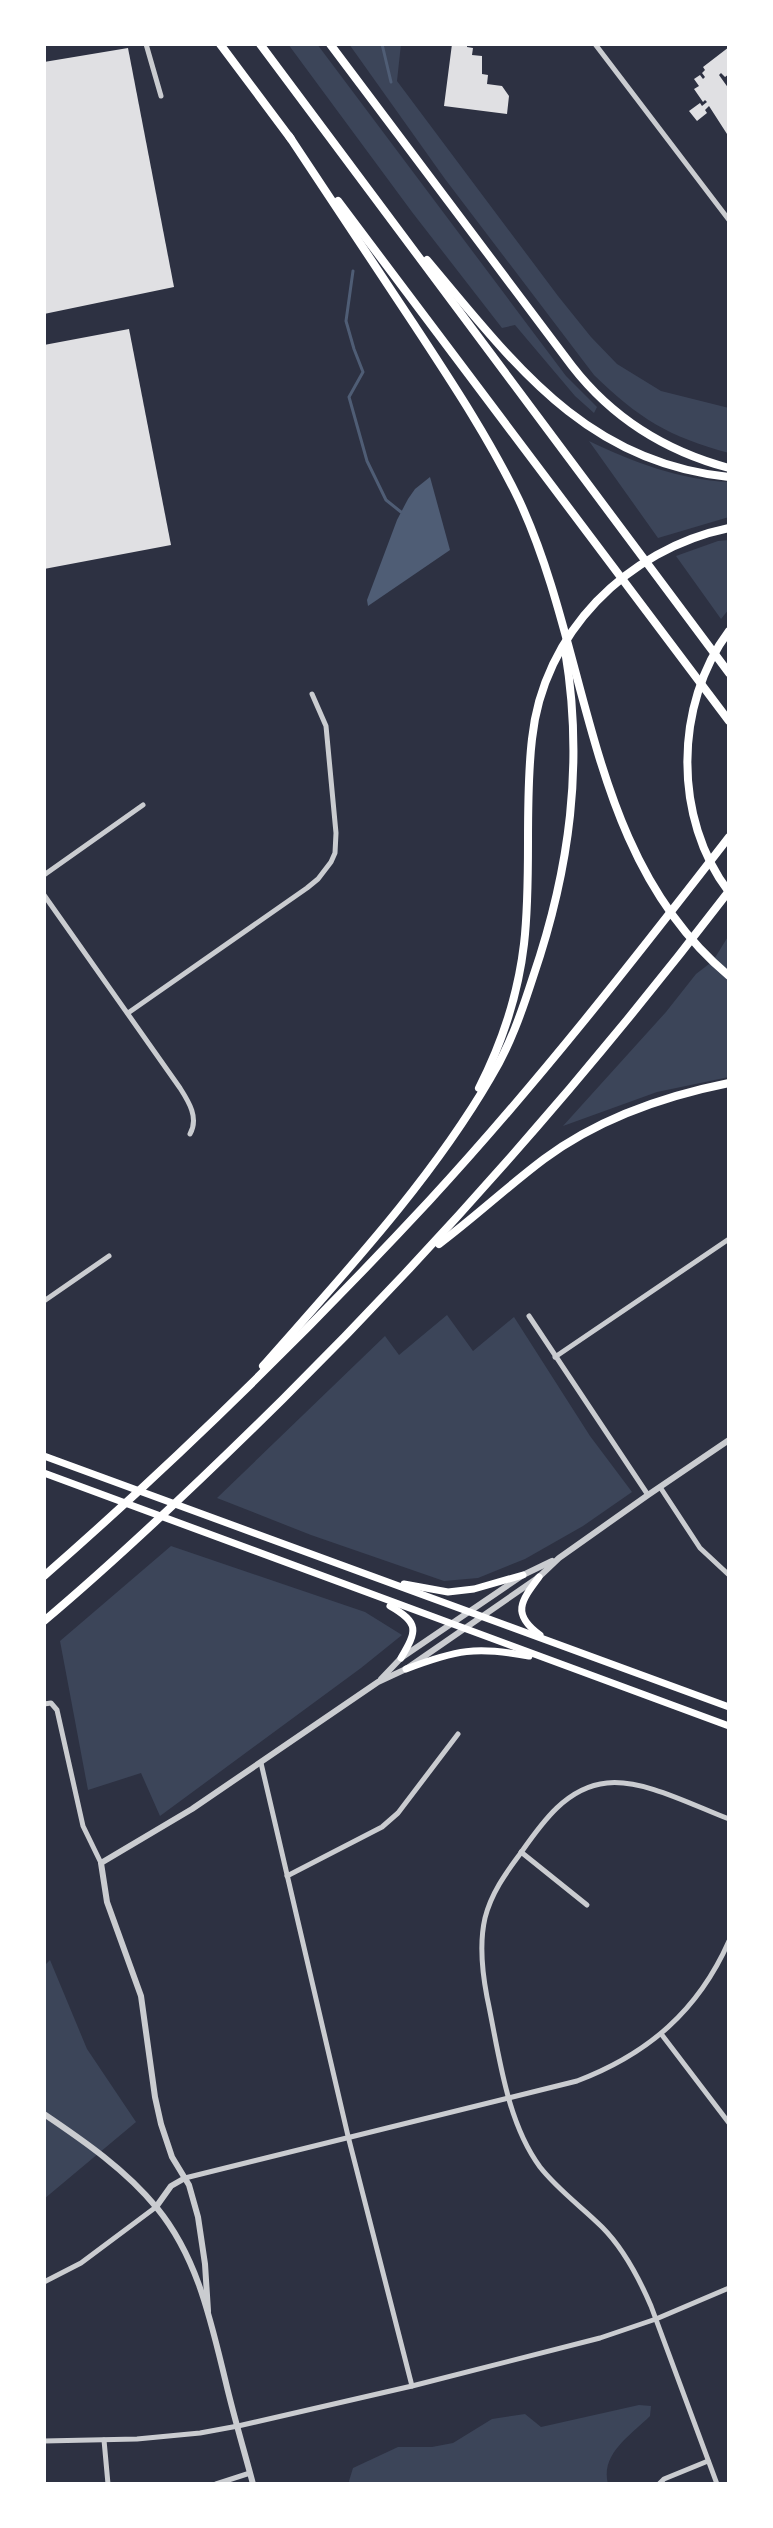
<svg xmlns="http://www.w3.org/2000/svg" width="773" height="2528" viewBox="0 0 773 2528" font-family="Roboto,sans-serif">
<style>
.green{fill:#3c4559}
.water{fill:#4f5d75}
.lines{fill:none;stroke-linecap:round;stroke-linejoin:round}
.stream{stroke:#4f5d75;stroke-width:3}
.building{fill:#e0e0e3}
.minor{stroke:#caccd0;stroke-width:5}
.tertiary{stroke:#caccd0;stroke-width:6}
.primary{stroke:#fff;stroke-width:7}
.motorway{stroke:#fff;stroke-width:8}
</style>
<rect width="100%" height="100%" fill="#2d3142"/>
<!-- green -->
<g class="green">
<polygon points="288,44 317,44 566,376 597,407 594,413 575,396 515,325 502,328 412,212"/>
<path d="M349,44H401L397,81L558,296L591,337L617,364L661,391L729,408V453C669,437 638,418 594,375L445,179Z"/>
<path d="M589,441C633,462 680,480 729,482V517L658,538Z"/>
<polygon points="729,540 729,609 721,619 676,556 718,541"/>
<polygon points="729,935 729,1077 657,1092 563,1126 666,1012 696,974 713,961"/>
<polygon points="447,1315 473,1351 514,1317 590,1436 632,1492 583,1526 525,1559 478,1578 444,1581 311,1535 217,1498 385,1336 399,1355"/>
<polygon points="171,1546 365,1612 402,1635 361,1668 160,1816 141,1773 88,1790 60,1641"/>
<polygon points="50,1960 87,2049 136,2122 44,2199 44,1966"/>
<path d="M639,2405L651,2406L650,2416C631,2435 600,2454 608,2484H350L349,2481L353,2468L398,2447H432L453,2443L492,2419L525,2414L541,2427Z"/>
</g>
<!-- water -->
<polygon class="water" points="430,477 450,550 368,606 367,600 397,520 408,499 415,489"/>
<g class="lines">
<!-- stream -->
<g class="stream">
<polyline points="382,44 391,82"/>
<polyline points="353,271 346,321 354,349 363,372 349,397 367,461 386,500 401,512"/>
</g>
</g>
<!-- building -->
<g class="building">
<polygon points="452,44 467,44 467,47 473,48 472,55 482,56 482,74 488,75 487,84 502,86 509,96 507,114 444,106"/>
<polygon points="729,47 729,74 725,77 721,73 719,75 729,89 729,132 727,134 709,106 705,110 707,113 697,121 689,111 700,103 702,106 707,102 705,100 703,102 694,89 699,86 694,79 700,75 703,79 705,77 702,73 705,70 703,67"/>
<polygon points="128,48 174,287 44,314 44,62"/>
<polygon points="129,329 171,545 44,569 44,345"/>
</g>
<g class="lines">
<!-- minor -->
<g class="minor">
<polyline points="146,44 161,96"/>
<polyline points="595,44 729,220"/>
<polyline points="44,875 143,805"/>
<path d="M44,895L180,1088C189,1102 199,1118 190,1134"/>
<polyline points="128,1013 307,888 318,879 331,862 335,853 336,833 326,726 312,694"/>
<polyline points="44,1301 109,1256"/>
<polyline points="529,1316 648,1495"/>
<polyline points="555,1357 729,1239"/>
<polyline points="660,1487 700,1548 729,1575"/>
<polyline points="44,1704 51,1703 57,1710 83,1826 101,1863"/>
<polyline points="261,1763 348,2136 412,2386"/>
<polyline points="521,1852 587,1905"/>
<polyline points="287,1876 382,1827 398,1813 458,1734"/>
<polyline points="662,2035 729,2123"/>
<path d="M185,2178L577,2081C648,2054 698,2011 729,1941"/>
<polyline points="44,2282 81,2263 156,2207"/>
<polyline points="104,2440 108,2484"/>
<polyline points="44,2441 137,2439 200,2433 238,2426 412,2386 600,2338 656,2319 729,2288"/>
<polyline points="216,2484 250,2473"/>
<polyline points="659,2484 664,2479 708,2461"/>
<path d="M717,2484L651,2306C639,2278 624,2249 602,2227C582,2207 558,2190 540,2167C506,2121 499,2053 487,1997C482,1971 479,1944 485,1918C491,1894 505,1874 520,1854C541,1824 566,1787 607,1783C644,1779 694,1806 729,1819"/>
</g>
<!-- tertiary -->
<g class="tertiary">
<polyline points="381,1679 401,1658 523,1575 552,1561"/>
<path d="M44,2114C84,2141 126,2170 157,2208C198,2258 211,2322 226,2383C234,2417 244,2450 253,2484"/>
<polyline points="156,2207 171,2186 185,2178"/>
<polyline points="208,2311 205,2264 198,2217 189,2185 172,2157 161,2124 155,2097 141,1996 107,1902 101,1863 192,1809 378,1682 406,1669 539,1577 559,1558 648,1495 729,1440"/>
</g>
<!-- primary -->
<g class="primary">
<polyline points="44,1456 729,1707"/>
<polyline points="44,1473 729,1726"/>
<path d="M539,1577C521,1601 511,1614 540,1635"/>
<polyline points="404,1584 448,1592 474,1589 523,1575"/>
<path d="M390,1606C420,1623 417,1631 401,1658"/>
<path d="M406,1669C456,1650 476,1646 529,1656"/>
</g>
<!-- motorway -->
<g class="motorway">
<polyline points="220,44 291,139"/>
<polyline points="260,44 729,673"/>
<path d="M330,44L572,366C613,419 665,451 729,468"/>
<path d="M289,136C330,198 372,261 413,323C451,381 489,438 519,500C592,657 586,857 729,976"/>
<polyline points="338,201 729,721"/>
<path d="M427,260C513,362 585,463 729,477"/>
<path d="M729,631C674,704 673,819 729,892"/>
<path d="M479,1088C502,1043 518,995 524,944C532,876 524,807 532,739C543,633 627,549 729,528"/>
<path d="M439,1244C475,1217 508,1186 544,1159C598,1119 664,1096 729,1083"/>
<path d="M263,1366C343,1275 430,1182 491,1077C510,1046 522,1011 533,977C570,869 584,763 565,650"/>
<path d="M44,1576C179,1458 307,1332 429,1201C536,1085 633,961 729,837"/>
<path d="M44,1621C127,1551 206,1475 283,1399C443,1240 592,1070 729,891"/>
</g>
</g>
<!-- border -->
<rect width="773" height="2528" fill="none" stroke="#ffffff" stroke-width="92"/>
</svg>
